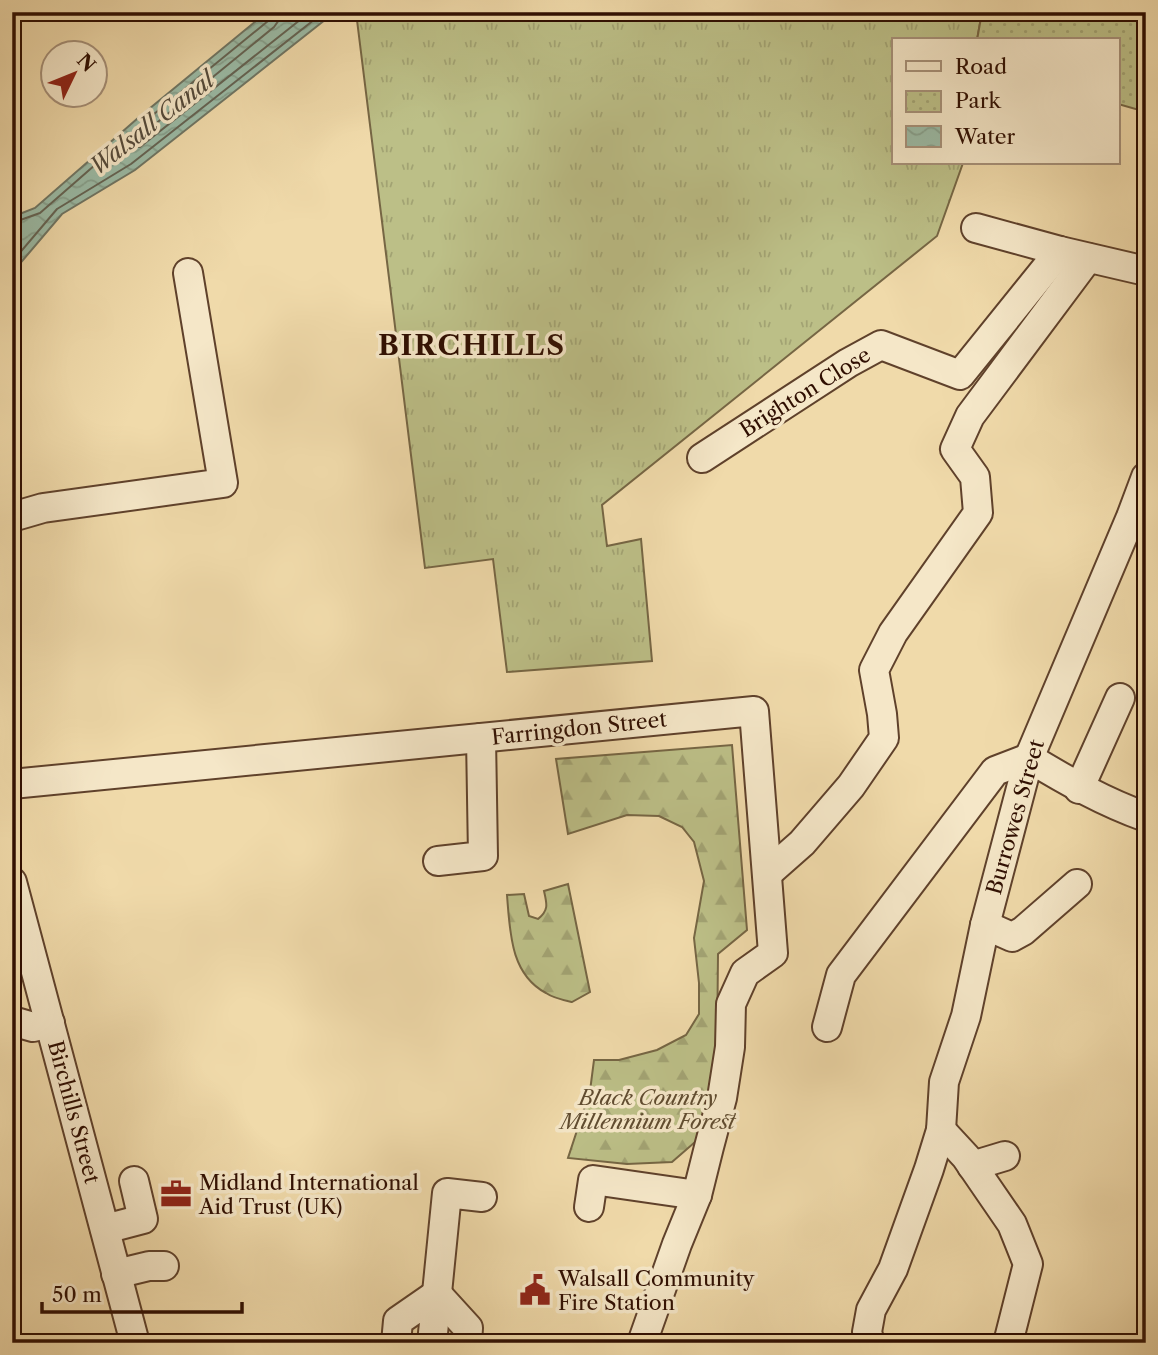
<svg xmlns="http://www.w3.org/2000/svg" width="1158" height="1355" viewBox="0 0 1158 1355" font-family="'Libre Caslon Text',serif">
<style>
.grass{fill:url(#grass-tufts);stroke:#766644;stroke-width:2}
.forest{fill:url(#forest-firs);stroke:#766644;stroke-width:2}
.park{fill:url(#park-dots);stroke:#766644;stroke-width:2}
.water{fill:url(#water-waves);stroke:#707664;stroke-width:2}
.lines{fill:none;stroke-linecap:round;stroke-linejoin:round}
.shore{stroke:#656454;stroke-width:2}
.minor-casing{stroke:#5f412b;stroke-width:32}
.minor{stroke:#f5e7c8;stroke-width:28}
.labels{text-anchor:middle;dominant-baseline:central;stroke-width:7;stroke-linejoin:round;paint-order:stroke}
.street-label{font-size:21px;fill:#2f0e01;stroke:#f5e7c8}
.park-label{font-size:21px;font-style:italic;fill:#604c30;stroke:#f5e7c8}
.poi-label{font-size:21px;fill:#2f0e01;stroke:#f5e7c8;text-anchor:start}
.water-label{font-size:23px;font-style:italic;fill:#554b3b;stroke:#f5e7c8}
.district-label{font-size:28px;font-weight:bold;letter-spacing:2px;fill:#2f0e01;stroke:#f5e7c8}
</style>
<defs>
<pattern id="grass-tufts" width="24" height="20" patternUnits="userSpaceOnUse" patternTransform="scale(1.75)"><rect width="24" height="20" fill="#bcbf87"/><path d="M3 7l-1-3M5 7V3M7 7l1-3M15 17l-1-3M17 17v-4M19 17l1-3" fill="none" stroke="#a2a373"/></pattern>
<pattern id="forest-firs" width="22" height="20" patternUnits="userSpaceOnUse" patternTransform="scale(1.75)"><rect width="22" height="20" fill="#bcbf87"/><path d="M5 1l3.5 6h-7zM16 11l3.5 6h-7z" fill="#a2a373"/></pattern>
<pattern id="park-dots" width="8" height="8" patternUnits="userSpaceOnUse" patternTransform="scale(1.75)"><rect width="8" height="8" fill="#bcbf87"/><path d="M2 2h.1M6 6h.1" fill="none" stroke="#a2a373" stroke-width="1.8" stroke-linecap="round"/></pattern>
<pattern id="water-waves" width="16" height="10" patternUnits="userSpaceOnUse" patternTransform="scale(1.75)"><rect width="16" height="10" fill="#9bbba6"/><path d="M0 5q4-4 8 0t8 0" fill="none" stroke="#86a08d"/></pattern>
</defs>
<rect width="100%" height="100%" fill="#f0daaa"/>
<filter id="stains"><feTurbulence type="fractalNoise" baseFrequency=".00286" numOctaves="4"/><feColorMatrix values="0 0 0 0 .2 0 0 0 0 .09 0 0 0 0 .02 0 0 0 .5 -.17"/></filter>
<radialGradient id="worn" r=".72"><stop offset=".6" stop-color="#630" stop-opacity="0"/><stop offset="1" stop-color="#630" stop-opacity=".3"/></radialGradient>
<!-- grass -->
<polygon class="grass" points="356,12 982,12 977,40 894,40 894,163 963,163 937,236 602,505 607,546 641,539 652,661 507,672 493,559 425,568"/>
<!-- forest -->
<g class="forest">
<polygon points="732,745 747,930 718,954 717,1054 702,1136 672,1162 627,1164 568,1158 590,1091 594,1060 619,1060 657,1050 686,1035 699,1014 699,983 694,938 704,881 694,842 682,827 659,816 627,815 568,834 556,759"/>
<path d="M568,884L590,992L572,1002C563,1000 553,998 546,993C510,974 510,931 507,895L524,894L529,916L538,919C549,910 547,904 544,891Z"/>
</g>
<!-- park -->
<polygon class="park" points="982,12 1146,12 1146,112 1118,104 1118,40 977,40"/>
<!-- water -->
<polygon class="water" points="267,12 335,12 135,170 62,214 12,273 12,217 35,208 138,118"/>
<g class="lines">
<!-- shore -->
<g class="shore">
<polyline points="279,12 279,20 274,27 148,130 135,142 135,146 140,147 310,12"/>
<polyline points="12,223 40,213 143,123 268,21 271,12"/>
<polyline points="12,262 57,209 131,164 324,12"/>
</g>
<defs>
<g id="minor">
<polyline points="976,228 1060,251 1146,271"/>
<polyline points="702,458 848,363 881,345 960,375 1060,251"/>
<polyline points="12,517 43,508 223,483 188,273"/>
<polyline points="12,784 754,711 773,953 745,973 731,1004 730,1047 722,1098 709,1147 697,1195 677,1244 642,1343"/>
<polyline points="1079,789 1120,698"/>
<polyline points="438,861 483,856 481,738"/>
<polyline points="768,873 802,843 851,786 884,738 882,714 874,670 893,633 978,513 975,477 955,449 970,416 1088,258"/>
<polyline points="12,882 135,1343"/>
<polyline points="985,925 1012,937 1023,931 1077,884"/>
<polyline points="12,1021 33,1027 50,1023"/>
<path d="M827,1027L841,975L995,771L1029,758C1067,781 1104,802 1146,817"/>
<polyline points="941,1130 966,1157 1012,1224 1028,1264 1008,1343"/>
<polyline points="972,1166 1005,1156"/>
<polyline points="589,1207 593,1180 697,1195"/>
<polyline points="105,1229 143,1219 134,1181"/>
<polyline points="116,1274 149,1266 164,1266"/>
<polyline points="437,1294 468,1328 467,1343"/>
<polyline points="396,1343 398,1321 437,1294"/>
<polyline points="432,1343 447,1193 482,1197"/>
<polyline points="870,1343 867,1332 871,1310 893,1269 929,1169 941,1130 944,1082 966,1016 985,925 1029,758 1131,517 1146,477"/>
</g>
</defs>
<!-- minor casing -->
<use href="#minor" class="minor-casing"/>
<!-- minor -->
<use href="#minor" class="minor"/>
</g>
<!-- icons -->
<defs>
<symbol id="office-bare" viewBox="-9 -9 18 18"><path d="M-6-3h4V-5.5h4V-3h4V5H-6ZM-1-4.5V-3h2v-1.5ZM-6 0V1H6V0Z" fill="#8f2418" stroke="#f5e7c8" stroke-width="2.5" paint-order="stroke"/></symbol>
<symbol id="civic-bare" viewBox="-9 -9 18 18"><path d="M-.6-6.5H3V-4.5H.6V-3L4-1V1h2V6H-6V1h2V-1L-.6-3ZM-1.2 2.5V6h2.4V2.5Z" fill="#8f2418" stroke="#f5e7c8" stroke-width="2.5" paint-order="stroke"/></symbol>
</defs>
<g fill-rule="evenodd">
<use href="#office-bare" x="154" y="1172" width="44" height="44"/>
<use href="#civic-bare" x="513" y="1268" width="44" height="44"/>
</g>
<g class="labels">
<!-- street labels -->
<g class="street-label">
<text transform="translate(805 392) rotate(-32)">Brighton Close</text>
<text transform="translate(579 728) rotate(-6)">Farringdon Street</text>
<text transform="translate(1015 817) rotate(-74)">Burrowes Street</text>
<text transform="translate(74 1112) rotate(75)">Birchills Street</text>
</g>
<!-- park labels -->
<g class="park-label">
<text x="648" y="1097">Black Country<tspan x="648" dy="24">Millennium Forest</tspan></text>
</g>
<!-- poi labels -->
<g class="poi-label">
<text x="199" y="1182">Midland International<tspan x="199" dy="24">Aid Trust (UK)</tspan></text>
<text x="558" y="1278">Walsall Community<tspan x="558" dy="24">Fire Station</tspan></text>
</g>
<!-- water labels -->
<g class="water-label">
<text transform="translate(152 123) rotate(-38)">Walsall Canal</text>
</g>
<!-- district labels -->
<g class="district-label">
<text x="472" y="345">BIRCHILLS</text>
</g>
</g>
<!-- margin -->
<rect width="1158" height="1355" fill="none" stroke="#f0daaa" stroke-width="42"/>
<rect x="14" y="14" width="1130" height="1327" fill="none" stroke="#2f0e01" stroke-width="3.5"/>
<rect x="21" y="21" width="1116" height="1313" fill="none" stroke="#2f0e01" stroke-width="2"/>
<!-- legend -->
<rect x="892" y="38" width="228" height="126" fill="#f5e7c8" stroke="#a69078" stroke-width="2"/>
<rect x="906" y="61" width="35" height="10" fill="#f5e7c8" stroke="#a69078" stroke-width="2"/>
<text x="955" y="74" font-size="21" fill="#2f0e01">Road</text>
<rect x="906" y="91" width="35" height="21" fill="url(#park-dots)" stroke="#a69078" stroke-width="2"/>
<text x="955" y="108" font-size="21" fill="#2f0e01">Park</text>
<rect x="906" y="126" width="35" height="21" fill="url(#water-waves)" stroke="#a69078" stroke-width="2"/>
<text x="955" y="144" font-size="21" fill="#2f0e01">Water</text>
<!-- north arrow -->
<g transform="translate(74 74) rotate(47)"><circle r="33" fill="#f5e7c8" stroke="#a69078" stroke-width="2"/>
<path d="M0-5L12 26L0 18L-12 26Z" fill="#8f2418"/>
<text y="-10" font-size="19" font-weight="bold" text-anchor="middle" fill="#2f0e01">N</text>
</g>
<!-- scale -->
<path d="M42 1302v10h200v-10" fill="none" stroke="#2f0e01" stroke-width="3.5"/>
<text x="52" y="1302" font-size="21" fill="#2f0e01" stroke="#f5e7c8" stroke-width="5" paint-order="stroke">50 m</text>
<rect width="100%" height="100%" filter="url(#stains)"/>
<rect width="100%" height="100%" fill="url(#worn)"/>
</svg>
